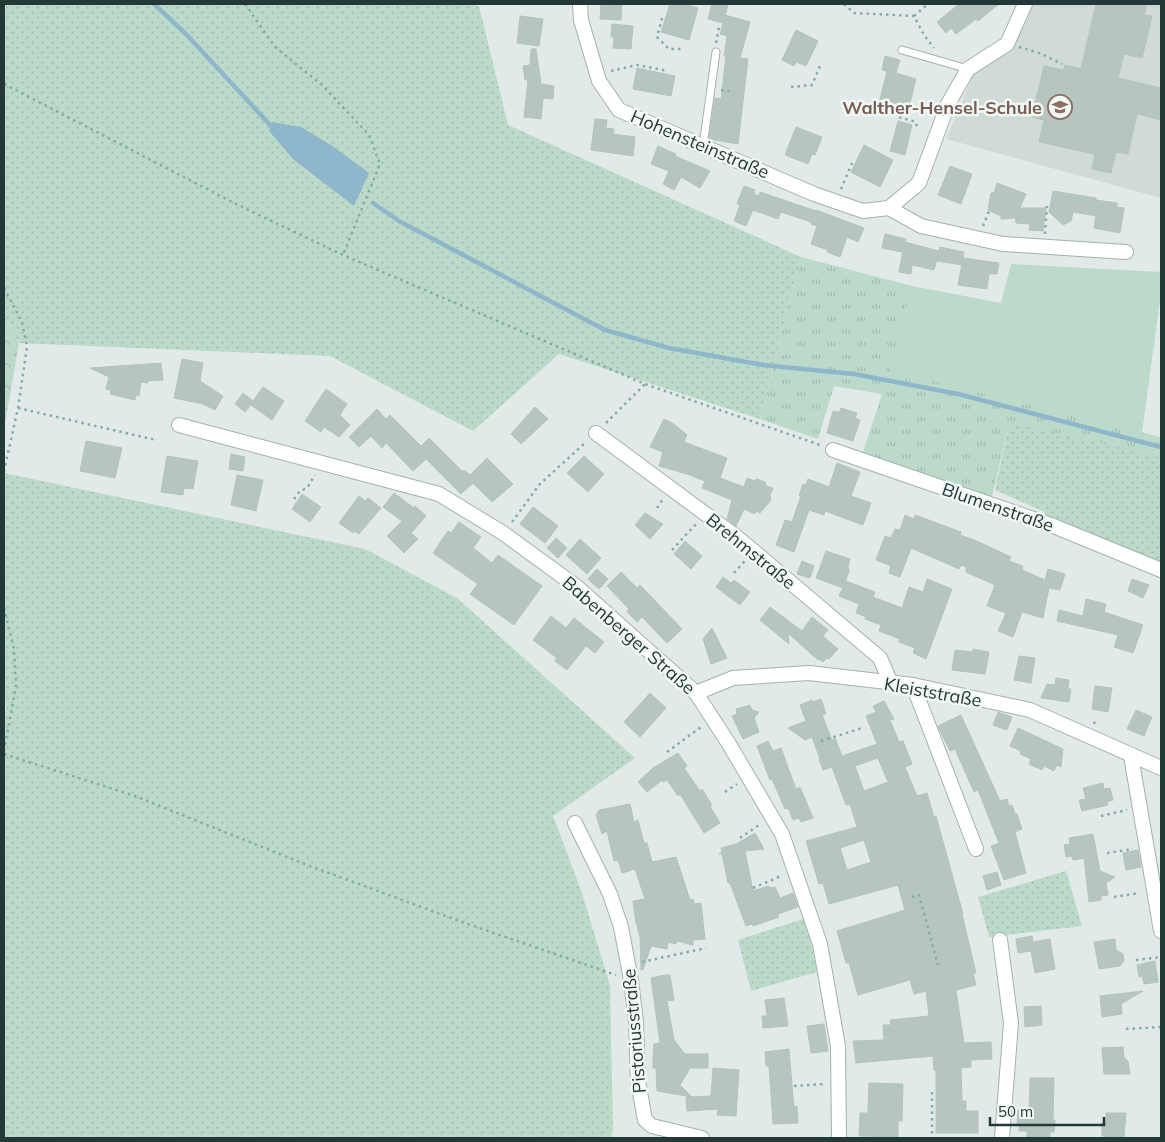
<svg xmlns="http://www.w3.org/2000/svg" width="1165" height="1142" viewBox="0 0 1165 1142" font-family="Mulish,sans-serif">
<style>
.built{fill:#d0dad7}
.grass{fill:url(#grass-dots)}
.forest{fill:url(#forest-crowns)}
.park{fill:url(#park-tufts)}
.garden{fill:#bcdac9}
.water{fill:#8eb7cb}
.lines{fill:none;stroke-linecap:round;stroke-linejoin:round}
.stream{stroke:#8eb7cb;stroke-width:4.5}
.building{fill:#b7c5c1;stroke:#b4c3c0;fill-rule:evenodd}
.lane-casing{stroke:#a4b1af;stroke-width:9}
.street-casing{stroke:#a4b1af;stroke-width:16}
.path{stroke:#84aba5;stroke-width:2.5;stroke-dasharray:2.5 4;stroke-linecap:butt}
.lane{stroke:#fff;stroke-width:7}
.street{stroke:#fff;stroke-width:14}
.labels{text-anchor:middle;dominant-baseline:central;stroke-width:5;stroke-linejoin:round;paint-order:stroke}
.education-label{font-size:18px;font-weight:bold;fill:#785e54;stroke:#f1f7f5;text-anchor:end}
.street-label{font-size:18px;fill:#233937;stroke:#f1f7f5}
</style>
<defs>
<pattern id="grass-dots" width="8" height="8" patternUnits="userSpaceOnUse" patternTransform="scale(1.25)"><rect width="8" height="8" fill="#bcdac9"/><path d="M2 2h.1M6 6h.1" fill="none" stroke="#a1bcad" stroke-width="1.8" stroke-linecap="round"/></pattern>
<pattern id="forest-crowns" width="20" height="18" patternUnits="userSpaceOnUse" patternTransform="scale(1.25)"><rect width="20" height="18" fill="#bcdac9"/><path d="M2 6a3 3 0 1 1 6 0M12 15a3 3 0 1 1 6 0" fill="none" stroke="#a1bcad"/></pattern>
<pattern id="park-tufts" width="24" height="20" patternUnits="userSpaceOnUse" patternTransform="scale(1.25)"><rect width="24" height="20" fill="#bcdac9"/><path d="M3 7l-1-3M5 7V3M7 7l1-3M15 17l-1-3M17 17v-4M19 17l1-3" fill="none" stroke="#a1bcad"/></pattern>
</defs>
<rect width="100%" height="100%" fill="#e1eae8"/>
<!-- built -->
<polygon class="built" points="1033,4 1161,4 1161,198 946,139 973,75 1011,49 1029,16"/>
<!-- grass -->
<g class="grass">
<polygon points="4,4 466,4 479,6 508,125 801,257 760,419 559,354 473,431 330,356 19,343 4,315"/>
<polygon points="1010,421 1161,457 1161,562 1041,516 1045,512 995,490"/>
<polygon points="4,473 365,549 457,598 635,758 553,816 582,893 610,986 613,1128 611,1138 4,1138 4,717 6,707 4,691"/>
<polygon points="1066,871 1082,926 989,937 978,897"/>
<polygon points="806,918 817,972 751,991 738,940"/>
</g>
<!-- forest -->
<polygon class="forest" points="4,315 19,343 4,429"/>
<!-- park -->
<polygon class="park" points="801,257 912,286 890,370 1161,437 1161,457 1010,422 991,500 862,455 882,394 834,386 818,439 760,419"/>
<!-- garden -->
<polygon class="garden" points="1011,264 1161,272 1161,293 1142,433 889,370 912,286 1001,303"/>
<!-- water -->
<polygon class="water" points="272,122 301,127 334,147 369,173 354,206 294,160 269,131"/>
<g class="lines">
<!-- stream -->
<g class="stream">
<polyline points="154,4 186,34 271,126"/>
<polyline points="373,203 399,221 605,330 669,348 763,365 854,374 958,394 1161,447"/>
</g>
</g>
<!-- building -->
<g class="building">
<polygon points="601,4 622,4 621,20 600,19"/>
<polygon points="670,4 684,4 698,8 689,40 661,32"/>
<polygon points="712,4 728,4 724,21 725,15 750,22 740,58 748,59 738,144 709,139 715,98 721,99 726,56 724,56 727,36 720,34 723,23 708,19"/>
<polygon points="959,4 999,4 978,21 976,19 956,34 951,28 946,33 937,22"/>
<polygon points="1096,4 1147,4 1144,15 1152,16 1142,58 1124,54 1118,78 1161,88 1161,120 1137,114 1128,154 1116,152 1111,173 1092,169 1095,154 1039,142 1044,120 1032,117 1044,66 1064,70 1065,65 1081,69"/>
<polygon points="520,16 543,19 539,46 517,43"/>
<polygon points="612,24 633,26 631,49 613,48 614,37 611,37"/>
<polygon points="796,30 818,41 806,66 796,62 794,66 782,60"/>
<polygon points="531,49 536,49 541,84 554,86 553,99 543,98 541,119 524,117 528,80 525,80 523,66 530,65"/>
<polygon points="885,56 900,60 896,73 916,79 907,115 878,107 887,71 882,70"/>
<polygon points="637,68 675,76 671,96 633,89"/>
<polygon points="595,119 607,120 606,128 614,129 613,134 635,137 633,156 591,150"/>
<polygon points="898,121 912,125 905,155 890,151"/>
<polygon points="796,127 822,137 815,155 812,154 808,164 785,155"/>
<polygon points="864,145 893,160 880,187 851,172"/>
<polygon points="658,146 676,154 675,156 710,171 700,188 681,177 674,190 663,184 669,171 651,164"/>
<polygon points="950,166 972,174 961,204 938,195"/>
<polygon points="997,183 1026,194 1020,208 1046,208 1043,231 1029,230 1030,224 1016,223 1015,218 1001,219 1001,216 988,210 991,193 994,193"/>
<polygon points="744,186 755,190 754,194 759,196 760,192 816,211 816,210 864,228 858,242 847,237 840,257 827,252 828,250 811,244 817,226 811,224 811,222 781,212 778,219 753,210 746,226 734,221 740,205 737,204"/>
<polygon points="1053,191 1096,198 1096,200 1117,203 1117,207 1124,208 1120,233 1094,228 1096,216 1073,212 1071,221 1063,225 1049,212"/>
<polygon points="885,234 906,239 905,242 939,251 940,247 964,252 962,265 937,261 938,255 934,270 912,265 911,274 899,272 904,244 902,252 882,248"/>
<polygon points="963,258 999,263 997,274 989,274 987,289 958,285"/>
<polygon points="182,359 203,363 200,381 223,396 215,410 203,404 174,398"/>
<polygon points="161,363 163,380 148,381 148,383 141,382 139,396 136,395 135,400 110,394 111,390 106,389 109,377 90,368"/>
<polygon points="263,387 284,401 272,420 251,405 252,403 245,412 235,404 243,393 253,401"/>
<polygon points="326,389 347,404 340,415 350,425 339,437 324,427 321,432 305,421"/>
<polygon points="535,407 548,419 521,444 511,434"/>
<polygon points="841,408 857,413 855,418 860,420 853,441 827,433 833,411 839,412"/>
<polygon points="377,409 386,419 390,415 421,446 429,438 463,472 464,470 470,475 487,458 513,484 492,502 473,483 461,494 426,459 413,471 386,443 382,448 371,436 359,447 349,437"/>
<polygon points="664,419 674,424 687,435 684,442 727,458 720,478 744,487 747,478 754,481 757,479 765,482 766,486 773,488 770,495 771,500 760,513 756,511 755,514 744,509 736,526 727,519 732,500 702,488 705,481 687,474 659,466 663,452 650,447"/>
<polygon points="86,441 122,448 115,478 80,471"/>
<polygon points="231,454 245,457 243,471 229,469"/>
<polygon points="167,456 198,461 193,489 184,488 183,495 161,492"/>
<polygon points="584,456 604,474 588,492 567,473"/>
<polygon points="837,463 860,472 851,496 871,503 863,525 825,511 824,515 809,510 794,552 776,545 785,520 792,522 801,496 799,496 803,484 806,485 808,479 829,487"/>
<polygon points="237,475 263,480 256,511 231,505"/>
<polygon points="394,493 414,508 415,506 426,516 411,533 418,539 404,553 387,536 402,521 383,507"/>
<polygon points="302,494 321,507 310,522 292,509"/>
<polygon points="359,496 365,501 368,498 381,508 359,534 354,531 353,533 339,523"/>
<polygon points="533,507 558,526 545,543 520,524"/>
<polygon points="645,513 663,524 650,539 635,525"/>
<polygon points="905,515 914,519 915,515 961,532 960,535 977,541 1011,557 1009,561 1023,566 1022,570 1045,580 1048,569 1065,574 1060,590 1049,588 1043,618 1022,612 1013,637 998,631 1006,613 987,606 995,585 966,572 966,567 961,565 959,569 911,548 900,577 889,573 891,566 876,560 885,536 891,538 895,529 900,530"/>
<polygon points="459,522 481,537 473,548 492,563 498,555 542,586 514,625 470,594 478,584 433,553 448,531 451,533"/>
<polygon points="556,538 567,548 558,558 547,548"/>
<polygon points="580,539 601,558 587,574 566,555"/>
<polygon points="685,541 702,556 691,569 674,554"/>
<polygon points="826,551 850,559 848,566 849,571 843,588 816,578"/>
<polygon points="802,561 814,566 810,578 797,574"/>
<polygon points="597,569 608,579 599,589 588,579"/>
<polygon points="621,572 637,588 640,585 682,629 667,643 642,617 637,622 627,612 629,609 607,586"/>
<polygon points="723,577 731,583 734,580 750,592 740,605 716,587"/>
<polygon points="927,579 952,589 926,659 913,653 915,648 899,642 900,639 879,631 881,625 865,619 866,617 856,613 859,604 839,596 846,581 875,592 873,597 902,608 909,587 923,592"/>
<polygon points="1132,579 1149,585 1143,598 1128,591"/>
<polygon points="1086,599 1106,604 1104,612 1143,625 1133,653 1114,647 1118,635 1057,621 1059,610 1083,616"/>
<polygon points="770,607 802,631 812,617 828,630 823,636 838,649 829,659 827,658 823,662 819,659 818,660 788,633 789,644 760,620"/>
<polygon points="551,616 566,628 574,618 604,642 595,653 586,646 567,670 555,661 557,658 533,640"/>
<polygon points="712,628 727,658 711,664 703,639"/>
<polygon points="973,649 989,652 985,674 952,670 955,650 973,652"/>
<polygon points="1019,656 1035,658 1031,683 1014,680"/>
<polygon points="1056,678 1069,680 1068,689 1071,689 1069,702 1041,698 1047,684 1055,685"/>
<polygon points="1095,686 1112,688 1108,712 1092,709"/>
<polygon points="650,693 666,708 640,737 624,722"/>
<path d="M821,699L826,714L822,715L832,740L835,738L842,756L877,744L866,716L876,712L873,706L884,701L894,719L890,720L899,742L903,741L912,764L905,767L917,796L927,793L934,817L936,816L963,914H962L976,973L973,974L976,985L956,990L964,1043L991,1042L992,1059L971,1060V1067L961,1068L962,1101H966V1111H978V1133H936V1070H934L933,1056L856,1063L853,1041L884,1040L883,1025H891L890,1020L929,1016L926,991L914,994L910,980L858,995L849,963H846L837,931L905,910L898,885L829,904L823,883L819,884L806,841L857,827L850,804L846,805L832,767L823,770L819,759H820L812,737L805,740L788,728L806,721L800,705L812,700L813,702ZM878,758L888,782L864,791L855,766ZM864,840L871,862L847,870L840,848Z"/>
<polygon points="750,705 752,710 759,712 754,718 759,732 743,739 732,716 737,714 736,709"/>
<polygon points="1136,710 1152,717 1144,736 1127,729"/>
<polygon points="998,712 1012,717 1007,730 993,725"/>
<polygon points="961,715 1000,801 1007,799 1009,806 1012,805 1015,814 1017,814 1022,829 1015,832 1026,873 1004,880 991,846 999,843 978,790 974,792 955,749 950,751 938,726"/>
<polygon points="1018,728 1063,749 1061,767 1057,765 1054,771 1044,766 1042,770 1029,764 1031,759 1020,754 1021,751 1010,746"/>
<polygon points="768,741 773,751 781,748 796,789 800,787 813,818 801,822 799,818 793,820 788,808 785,809 772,779 770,780 757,746"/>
<polygon points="678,753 687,766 684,768 700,791 702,789 712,805 710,806 720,823 704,833 680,794 678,796 667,780 663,782 662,780 647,792 638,782 653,768"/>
<polygon points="1103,783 1104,789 1110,788 1113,800 1107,802 1108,805 1082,811 1079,800 1086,799 1083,788"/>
<polygon points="630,804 634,822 638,820 644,843 647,843 652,862 676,857 690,900 693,899 694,904 701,903 705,939 693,940 693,945 677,941 676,944 668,942 667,949 651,946 643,970 641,970 640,935 639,935 637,924 636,924 633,901 645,899 635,869 622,873 618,860 614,861 607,831 602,834 596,815 599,810"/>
<polygon points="755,833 764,849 745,851 753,891 768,886 771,888 775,887 780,898 793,893 798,907 778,914 779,917 753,926 752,924 746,926 730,883 728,883 722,854 719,854 722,852 721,848 736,844"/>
<polygon points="1093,834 1100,871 1115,877 1106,883 1108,895 1101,896 1101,900 1089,902 1084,858 1073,860 1072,856 1066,857 1064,845 1070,844 1069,838"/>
<polygon points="1138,850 1141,867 1126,870 1123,853"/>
<polygon points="997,872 1001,885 987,890 983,876"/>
<polygon points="1032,936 1033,942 1050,939 1055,969 1035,973 1031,951 1018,953 1016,939"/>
<polygon points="1115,939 1116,950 1123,954 1124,961 1120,966 1099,969 1094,942"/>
<polygon points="1155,961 1158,982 1144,984 1142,976 1139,977 1137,965"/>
<polygon points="665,975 670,975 674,1000 667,1001 674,1040 685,1054 708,1054 708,1068 690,1068 680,1085 692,1097 711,1096 713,1068 739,1070 736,1116 717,1115 718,1109 687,1111 686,1097 692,1097 657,1091 656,1068 653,1068 653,1060 654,1044 660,1043 651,978"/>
<polygon points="1143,991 1121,1004 1122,1014 1102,1017 1100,996"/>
<polygon points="784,998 788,1026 763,1028 762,1016 767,1016 765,1000"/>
<polygon points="1041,1006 1042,1025 1025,1027 1024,1007"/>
<polygon points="824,1024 828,1051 811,1053 807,1026"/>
<polygon points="1123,1047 1124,1058 1128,1061 1130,1074 1104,1074 1102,1048"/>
<polygon points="789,1049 793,1097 794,1107 797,1106 798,1123 773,1124 769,1066 766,1066 765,1052"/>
<polygon points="1030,1078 1054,1078 1053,1120 1055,1120 1054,1132 1050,1132 1050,1138 1027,1138 1027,1131 1019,1131 1019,1124 1017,1124 1018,1110 1029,1111"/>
<polygon points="869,1083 903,1084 902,1121 898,1121 898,1137 859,1136 860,1113 868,1113"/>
<polygon points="1106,1113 1126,1113 1124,1138 1105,1138 1105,1136 1102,1136 1102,1123 1106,1123"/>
</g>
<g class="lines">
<defs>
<g id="lane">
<polyline points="902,50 968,69"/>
<polyline points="703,146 716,52"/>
</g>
<g id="street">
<polyline points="580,4 581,20 599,81 619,110 814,194 863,211 889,208 921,226 1003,244 1126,252"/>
<polyline points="889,208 919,183 948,104 968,69 1007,44 1025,4"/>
<polyline points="179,425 439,494 503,533 577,587 696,693 729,744 782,834 820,944 838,1046 839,1138"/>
<polyline points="596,433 738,538 880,658 891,683"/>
<polyline points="833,450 1051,525 1161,570"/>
<polyline points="913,685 976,849"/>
<polyline points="696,693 733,678 809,673 913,685 1030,710 1161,768"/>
<polyline points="1131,756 1161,931"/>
<polyline points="575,823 610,894 621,927 631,980 636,1022 638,1081 645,1120 652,1126 702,1138"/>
<polyline points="1000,940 1011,1023 1002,1138"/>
</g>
</defs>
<!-- lane casing -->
<use href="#lane" class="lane-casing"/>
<!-- street casing -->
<use href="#street" class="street-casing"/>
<!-- path -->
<g class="path">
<polyline points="245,4 275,47 322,85 369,135 380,164 343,255"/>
<polyline points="844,4 854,13 914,16 924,35 934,48"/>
<polyline points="914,16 928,4"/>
<polyline points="662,18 657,37 669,49 682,49"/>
<polyline points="716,43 719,27"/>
<polyline points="1019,47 1042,54 1062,64"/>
<polyline points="611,71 637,65 668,71"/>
<polyline points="4,84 234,203 343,255 645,384 820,445"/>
<polyline points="791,87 812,85 820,66"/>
<polyline points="721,90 729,91"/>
<polyline points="899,117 916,122 917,129"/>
<polyline points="841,189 852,163"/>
<polyline points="983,226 989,211"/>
<polyline points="1045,234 1047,206"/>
<polyline points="4,288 22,322 27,347 18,408 4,471"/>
<polyline points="18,408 156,440"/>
<polyline points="606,423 645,384"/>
<polyline points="294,499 300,491 307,488 315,475"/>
<polyline points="657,508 663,499"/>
<polyline points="512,522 540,484 586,442"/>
<polyline points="672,550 697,523"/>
<polyline points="734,573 745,561"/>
<polyline points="4,608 14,649 16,686 4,751"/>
<polyline points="1094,724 1096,718"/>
<polyline points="821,741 862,728"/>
<polyline points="667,752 701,727"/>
<polyline points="4,754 135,796 302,863 462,922 616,975"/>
<polyline points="725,792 737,784"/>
<polyline points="1101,816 1127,810"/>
<polyline points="740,838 759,825"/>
<polyline points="1107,853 1133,849"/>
<polyline points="753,888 781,876"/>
<polyline points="912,897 919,895 938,965"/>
<polyline points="1114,897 1139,893"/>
<polyline points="1136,960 1161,957"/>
<polyline points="642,962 706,948"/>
<polyline points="1126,1029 1161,1027"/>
<polyline points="794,1086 825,1084"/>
<polyline points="932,1092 932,1138"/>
</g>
<!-- lane -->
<use href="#lane" class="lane"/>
<!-- street -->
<use href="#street" class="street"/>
</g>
<!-- icons -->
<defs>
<symbol id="school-ring" viewBox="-11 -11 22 22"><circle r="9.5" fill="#f1f7f5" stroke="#8d6e63" stroke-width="1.5"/><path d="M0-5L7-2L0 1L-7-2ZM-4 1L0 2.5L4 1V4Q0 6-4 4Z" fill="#8d6e63"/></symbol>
</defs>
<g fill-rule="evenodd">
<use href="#school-ring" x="1046" y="93" width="28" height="28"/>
</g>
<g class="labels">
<!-- education labels -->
<g class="education-label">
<text x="1042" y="107">Walther-Hensel-Schule</text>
</g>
<!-- street labels -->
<g class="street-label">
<text transform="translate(700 144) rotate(23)">Hohensteinstraße</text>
<text transform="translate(998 507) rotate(19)">Blumenstraße</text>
<text transform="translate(751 551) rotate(39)">Brehmstraße</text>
<text transform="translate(629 635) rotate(41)">Babenberger Straße</text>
<text transform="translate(933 692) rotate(10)">Kleiststraße</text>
<text transform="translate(634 1031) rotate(-95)">Pistoriusstraße</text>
</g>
</g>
<!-- border -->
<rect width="1165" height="1142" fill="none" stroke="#233937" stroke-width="10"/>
<!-- scale -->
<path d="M990 1117v8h114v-8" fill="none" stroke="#233937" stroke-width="2.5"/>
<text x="998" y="1117" font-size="15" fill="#233937" stroke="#f1f7f5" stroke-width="4" paint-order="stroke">50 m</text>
</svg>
